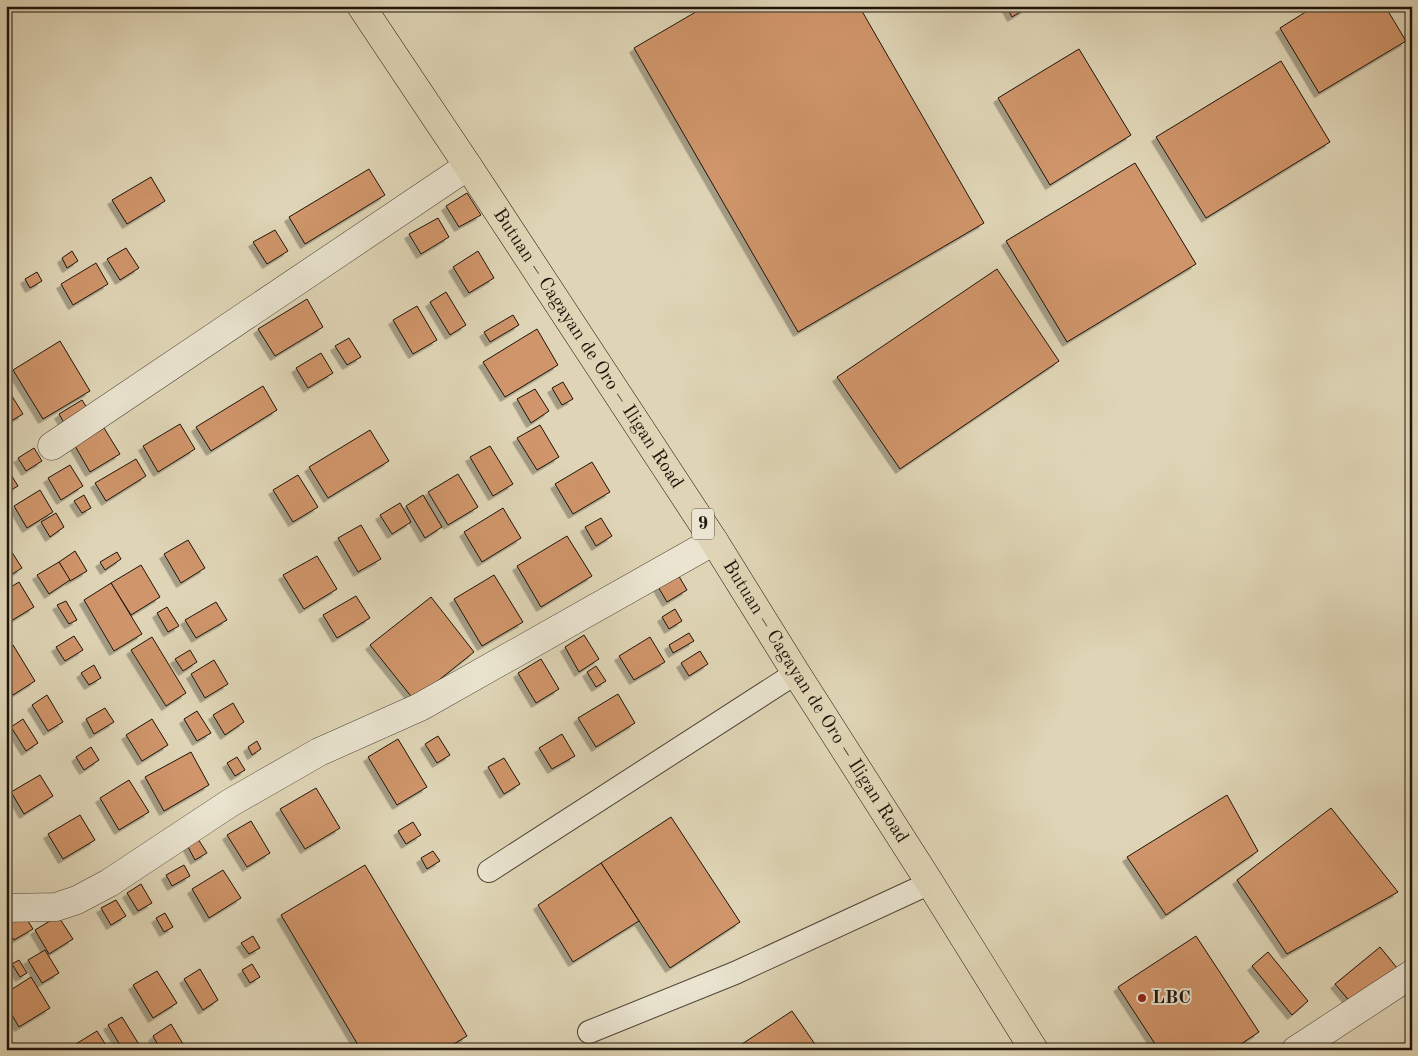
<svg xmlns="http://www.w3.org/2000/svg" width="1418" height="1056" viewBox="0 0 1418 1056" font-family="'Old Standard TT',serif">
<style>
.building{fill:#d0956a;stroke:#1d140b;filter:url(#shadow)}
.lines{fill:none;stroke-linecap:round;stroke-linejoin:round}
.service-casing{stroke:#4e4436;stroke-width:24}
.minor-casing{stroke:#4e4436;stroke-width:29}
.tertiary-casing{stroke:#4e4436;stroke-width:29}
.trunk-casing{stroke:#1d140b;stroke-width:29}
.service{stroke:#eae4d0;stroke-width:22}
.minor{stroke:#eae4d0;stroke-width:28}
.tertiary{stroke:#eae4d0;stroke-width:28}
.trunk{stroke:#dfd5b6;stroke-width:28}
.poi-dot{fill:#8f2418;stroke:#eae4d0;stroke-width:2}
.labels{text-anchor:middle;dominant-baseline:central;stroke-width:4;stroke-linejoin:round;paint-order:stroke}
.shield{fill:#eae4d0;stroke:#5a5246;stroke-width:1}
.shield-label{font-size:18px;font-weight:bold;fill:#1d140b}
.street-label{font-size:19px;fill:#1d140b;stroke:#eae4d0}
.poi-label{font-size:19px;font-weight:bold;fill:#1d140b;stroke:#eae4d0;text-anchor:start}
</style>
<defs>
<filter id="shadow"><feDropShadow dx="-4.5" dy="4.5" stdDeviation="0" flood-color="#0004"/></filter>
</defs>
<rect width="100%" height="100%" fill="#dfd5b6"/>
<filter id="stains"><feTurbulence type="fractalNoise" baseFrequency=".004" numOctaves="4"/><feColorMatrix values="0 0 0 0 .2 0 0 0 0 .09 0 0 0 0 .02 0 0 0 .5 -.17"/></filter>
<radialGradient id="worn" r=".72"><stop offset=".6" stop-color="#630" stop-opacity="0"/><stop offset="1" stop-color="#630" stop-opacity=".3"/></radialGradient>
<!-- building -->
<g class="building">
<polygon points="706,6 859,6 984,223 798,332 634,48"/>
<polygon points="1006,6 1030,6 1012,17"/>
<polygon points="1315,6 1385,6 1406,41 1319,93 1280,28"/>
<polygon points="1079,49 1131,135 1050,185 998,98"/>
<polygon points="1281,61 1330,142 1206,218 1156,137"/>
<polygon points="1135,163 1196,264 1067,342 1006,241"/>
<polygon points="369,169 385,195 305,244 289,217"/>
<polygon points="151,177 165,201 127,224 112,200"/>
<polygon points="467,193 481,215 459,227 446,206"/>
<polygon points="438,218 449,237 421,254 409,234"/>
<polygon points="275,230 288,251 267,264 253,242"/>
<polygon points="126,248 139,268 120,280 107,259"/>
<polygon points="72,251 78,261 67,268 62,258"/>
<polygon points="478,251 494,278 469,293 453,267"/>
<polygon points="96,263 108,284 73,305 61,284"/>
<polygon points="997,269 1059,361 900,469 837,377"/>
<polygon points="37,272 42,281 30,288 25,279"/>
<polygon points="446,292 466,325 450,335 430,302"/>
<polygon points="307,299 323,327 275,356 258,329"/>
<polygon points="417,306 437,340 413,354 393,320"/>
<polygon points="513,315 519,325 490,342 484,332"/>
<polygon points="537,329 558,365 505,397 483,362"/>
<polygon points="349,338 361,357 347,365 335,346"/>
<polygon points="60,341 90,391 43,419 13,370"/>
<polygon points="321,353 333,373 308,388 296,368"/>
<polygon points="563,382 573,399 562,405 552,388"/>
<polygon points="263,386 277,410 211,451 196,427"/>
<polygon points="6,388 7,388 23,414 11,421 6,414"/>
<polygon points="535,389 549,411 531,423 517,399"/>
<polygon points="82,400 90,413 66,426 59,414"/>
<polygon points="180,424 195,449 158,472 143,446"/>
<polygon points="540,425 559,457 537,470 517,438"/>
<polygon points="104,428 120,454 90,472 75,446"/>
<polygon points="370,430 389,461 328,498 309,467"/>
<polygon points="490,446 513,484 493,496 470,457"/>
<polygon points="34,448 42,461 26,471 18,458"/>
<polygon points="136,459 146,476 106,501 95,483"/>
<polygon points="592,462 610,492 573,514 555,484"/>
<polygon points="70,465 83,486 61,500 48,478"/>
<polygon points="6,467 18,486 6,493"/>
<polygon points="458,474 478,507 448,525 428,492"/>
<polygon points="298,475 318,507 293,522 273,490"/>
<polygon points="40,490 53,512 27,528 14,506"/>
<polygon points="84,495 91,508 82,513 74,501"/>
<polygon points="423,495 442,527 425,538 406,506"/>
<polygon points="400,503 411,522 392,534 380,515"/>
<polygon points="503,508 521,538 482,562 464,532"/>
<polygon points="56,513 64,527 50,537 41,522"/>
<polygon points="601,518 612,536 596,546 585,527"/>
<polygon points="361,525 381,559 358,572 338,538"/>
<polygon points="567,536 592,576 541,607 517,566"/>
<polygon points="188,540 205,568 181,583 164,554"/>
<polygon points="6,543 22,568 6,578"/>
<polygon points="75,551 87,571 70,581 59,562"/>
<polygon points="117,552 121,559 105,570 100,562"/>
<polygon points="317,556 337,589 304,609 283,575"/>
<polygon points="59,562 70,580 49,594 37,575"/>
<polygon points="141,565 160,597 131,615 111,583"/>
<polygon points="677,573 687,590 667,602 657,585"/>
<polygon points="494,575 523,622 482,646 454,599"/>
<polygon points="19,582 34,607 6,624 6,590"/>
<polygon points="111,583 142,634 114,651 84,600"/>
<polygon points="356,596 370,618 337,638 323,615"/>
<polygon points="431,597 474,652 414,700 370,645"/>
<polygon points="66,601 77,620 69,624 57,605"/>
<polygon points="216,602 227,620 196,638 185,620"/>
<polygon points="167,607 179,626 168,632 157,613"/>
<polygon points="675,609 682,621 669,629 662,617"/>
<polygon points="689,633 694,641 673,653 669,645"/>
<polygon points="584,635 599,659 579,672 565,647"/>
<polygon points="74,636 83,650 65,661 56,647"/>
<polygon points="152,637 186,693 166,706 131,650"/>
<polygon points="650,637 665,662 634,680 619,656"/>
<polygon points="13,645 35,681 13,695 6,684 6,649"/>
<polygon points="190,650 197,662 183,671 175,659"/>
<polygon points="700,651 708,664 689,676 681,663"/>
<polygon points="541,659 559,689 536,703 518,673"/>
<polygon points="214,660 228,684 205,698 191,674"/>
<polygon points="94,665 101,678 89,685 81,673"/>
<polygon points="596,666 606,681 596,687 587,672"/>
<polygon points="618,694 635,723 596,747 578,718"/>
<polygon points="47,695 63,722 48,731 32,705"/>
<polygon points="233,703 244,722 225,735 213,715"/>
<polygon points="105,708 114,722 94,734 86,719"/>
<polygon points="197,711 211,733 197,741 184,719"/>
<polygon points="23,719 38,743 26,751 11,727"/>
<polygon points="152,719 168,745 142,761 126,735"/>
<polygon points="562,734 575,756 552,769 539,748"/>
<polygon points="438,736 450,755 437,763 425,744"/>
<polygon points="398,739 427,787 397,805 368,757"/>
<polygon points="257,741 261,749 252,755 248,747"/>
<polygon points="91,747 99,760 84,770 76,757"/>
<polygon points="191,752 209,785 164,811 145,777"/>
<polygon points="237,757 245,770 235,776 227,763"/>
<polygon points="504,758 520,784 504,794 488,767"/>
<polygon points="40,775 53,796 24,814 11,792"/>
<polygon points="129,780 149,812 119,830 100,798"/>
<polygon points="316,788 340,828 305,849 280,809"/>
<polygon points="1227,795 1258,851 1166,915 1127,857"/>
<polygon points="1331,808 1398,892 1287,954 1237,880"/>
<polygon points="80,815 95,840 63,859 48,834"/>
<polygon points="671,817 740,922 670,968 601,863"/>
<polygon points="251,821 270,853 247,867 227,835"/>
<polygon points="413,822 421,835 406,844 398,831"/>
<polygon points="198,839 207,853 195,860 187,845"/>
<polygon points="433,851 440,861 427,869 421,858"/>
<polygon points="601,863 639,921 573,962 538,905"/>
<polygon points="184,865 190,876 172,886 166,875"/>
<polygon points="365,865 467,1036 444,1050 361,1050 281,915"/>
<polygon points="223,870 241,898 209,918 192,889"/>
<polygon points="141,884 152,903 138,911 127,893"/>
<polygon points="116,900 126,916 111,925 101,908"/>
<polygon points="21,910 33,929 14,940 6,928 6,918"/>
<polygon points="165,913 173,927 164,932 156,918"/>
<polygon points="58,916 73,939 49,954 35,930"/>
<polygon points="253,936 260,948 249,954 241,943"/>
<polygon points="1196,936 1259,1032 1232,1050 1159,1050 1118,987"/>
<polygon points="1380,947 1402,974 1358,1011 1335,984"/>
<polygon points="45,950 59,973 42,983 28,960"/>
<polygon points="1268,952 1308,1001 1292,1015 1252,966"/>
<polygon points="19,960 27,973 20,977 12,964"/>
<polygon points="252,964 260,977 250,983 242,970"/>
<polygon points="200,969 218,1000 203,1010 184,979"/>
<polygon points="157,971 177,1003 153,1018 133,985"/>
<polygon points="31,977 50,1008 19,1027 6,1005 6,993"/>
<polygon points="792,1011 819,1050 733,1050"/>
<polygon points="122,1017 140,1046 134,1050 123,1050 108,1025"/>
<polygon points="171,1024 183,1044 174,1050 161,1050 153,1036"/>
<polygon points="97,1031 109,1050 66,1050"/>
</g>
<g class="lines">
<defs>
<g id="service">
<polyline points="489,871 796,673"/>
<polyline points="589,1032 735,973 930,883"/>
</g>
<g id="minor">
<polyline points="52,446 468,166"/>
<polyline points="6,908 56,907 77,900 109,883 230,803 319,752 420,707 714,541"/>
</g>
<polyline id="tertiary" points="1296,1050 1412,974"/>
<g id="trunk">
<path id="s1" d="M361,6L468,166L714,541L796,673L930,883L1034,1050"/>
</g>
</defs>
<!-- service casing -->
<use href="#service" class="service-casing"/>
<!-- minor casing -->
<use href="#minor" class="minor-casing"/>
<!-- tertiary casing -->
<use href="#tertiary" class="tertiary-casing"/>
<!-- trunk casing -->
<use href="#trunk" class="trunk-casing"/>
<!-- service -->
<use href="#service" class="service"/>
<!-- minor -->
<use href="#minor" class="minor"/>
<!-- tertiary -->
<use href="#tertiary" class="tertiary"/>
<!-- trunk -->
<use href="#trunk" class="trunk"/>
</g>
<!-- markers -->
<circle class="poi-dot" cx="1142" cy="998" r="5"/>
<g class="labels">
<!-- shield labels -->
<rect class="shield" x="692" y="508.5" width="22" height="31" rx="4"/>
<g class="shield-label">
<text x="703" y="524">9</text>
</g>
<!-- street labels -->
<g class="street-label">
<text stroke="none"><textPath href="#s1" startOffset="411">Butuan – Cagayan de Oro – Iligan Road</textPath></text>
<text stroke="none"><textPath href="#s1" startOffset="831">Butuan – Cagayan de Oro – Iligan Road</textPath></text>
</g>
<!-- poi labels -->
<g class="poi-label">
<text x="1152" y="998">LBC</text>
</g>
</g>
<!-- margin -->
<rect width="1418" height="1056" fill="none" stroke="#dfd5b6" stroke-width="25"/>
<rect x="8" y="8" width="1403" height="1041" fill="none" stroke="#1d140b" stroke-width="2.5"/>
<rect x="12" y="12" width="1393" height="1031" fill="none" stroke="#1d140b"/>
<rect width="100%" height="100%" filter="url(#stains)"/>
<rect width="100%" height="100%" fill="url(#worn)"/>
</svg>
